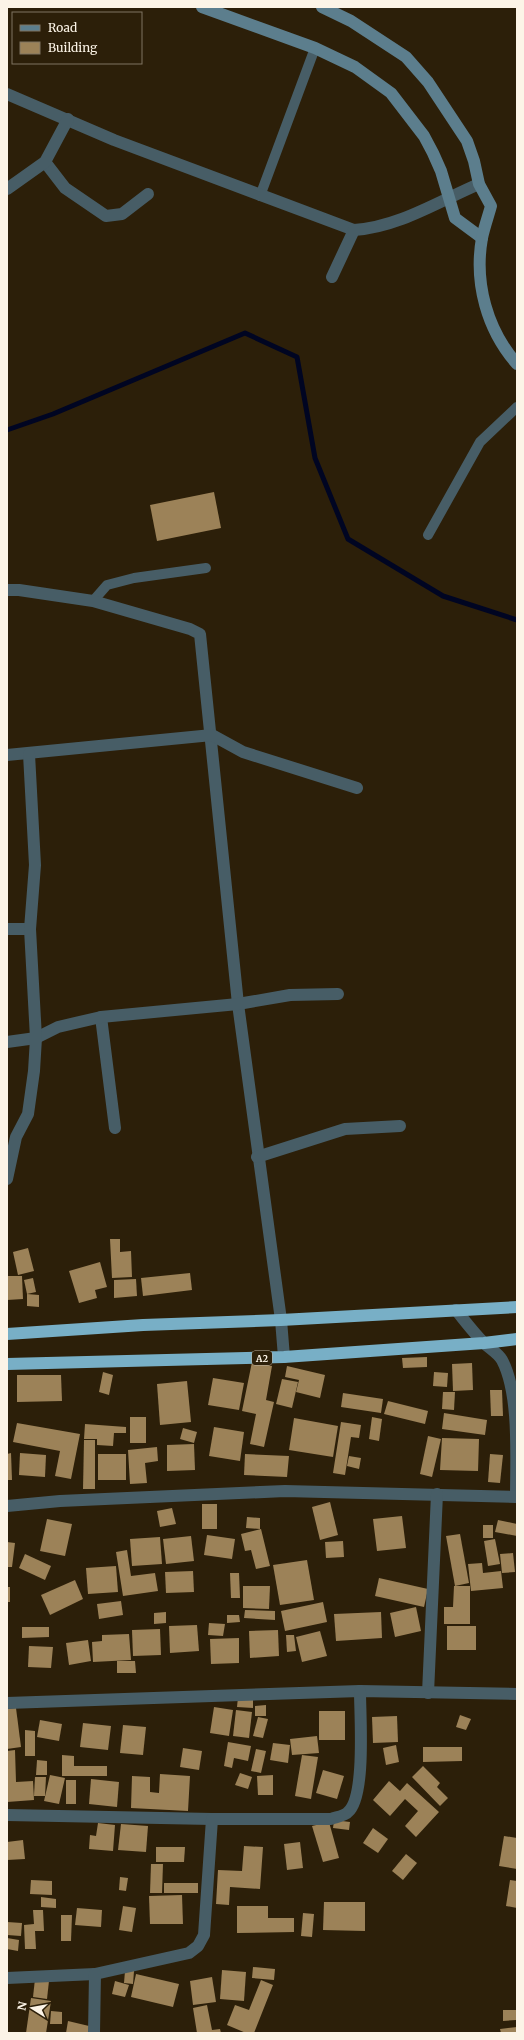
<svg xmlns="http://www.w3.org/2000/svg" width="524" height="2040" viewBox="0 0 524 2040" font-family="Merriweather,serif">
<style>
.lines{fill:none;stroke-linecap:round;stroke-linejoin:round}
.stream{stroke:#000522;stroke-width:5}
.building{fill:#9c8258}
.lane{stroke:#475d66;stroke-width:10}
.street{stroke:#475d66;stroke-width:12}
.secondary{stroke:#5c7e8d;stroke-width:12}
.highway{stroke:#78afc6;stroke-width:12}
.labels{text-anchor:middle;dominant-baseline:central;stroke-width:3;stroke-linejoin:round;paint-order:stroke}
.shield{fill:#2c1f09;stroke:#beb4a4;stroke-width:1}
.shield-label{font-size:9px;font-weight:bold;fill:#fcf4e7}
</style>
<rect width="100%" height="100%" fill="#2c1f09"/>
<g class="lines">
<!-- stream -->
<polyline class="stream" points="7,430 53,414 245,333 297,357 315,458 348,539 443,596 517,620"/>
</g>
<!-- building -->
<g class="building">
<polygon points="214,492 221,528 157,541 150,505"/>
<polygon points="110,1239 120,1239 120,1252 131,1251 132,1277 112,1278"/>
<polygon points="28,1248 34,1271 18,1275 13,1252"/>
<polygon points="100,1262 107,1287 95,1290 97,1298 79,1303 69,1271"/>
<polygon points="190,1273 192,1290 143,1296 141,1278"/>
<polygon points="7,1276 22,1276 23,1299 7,1300"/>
<polygon points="33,1278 36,1292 27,1294 24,1280"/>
<polygon points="136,1279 137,1296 114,1298 114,1280"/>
<polygon points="27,1294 39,1295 39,1307 27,1306"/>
<polygon points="427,1357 427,1367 403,1368 402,1358"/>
<polygon points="252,1362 272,1366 266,1400 274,1402 264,1447 250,1444 256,1414 242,1411"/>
<polygon points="472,1363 473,1390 453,1391 452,1364"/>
<polygon points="287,1366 325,1375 320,1398 296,1392 299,1380 285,1377"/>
<polygon points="103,1372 113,1375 109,1395 99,1392"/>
<polygon points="434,1372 448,1373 447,1387 433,1386"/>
<polygon points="17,1375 61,1375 62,1401 17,1402"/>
<polygon points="213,1378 244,1383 239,1410 208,1405"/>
<polygon points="282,1379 298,1382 292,1408 276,1404"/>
<polygon points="187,1381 191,1422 160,1425 157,1384"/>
<polygon points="490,1390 502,1390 503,1416 491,1416"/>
<polygon points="443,1392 455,1392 454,1410 442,1409"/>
<polygon points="343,1393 383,1399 381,1413 341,1407"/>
<polygon points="388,1401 428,1411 425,1424 384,1414"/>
<polygon points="444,1413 487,1420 485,1435 442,1429"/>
<rect x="130" y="1417" width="16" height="26"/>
<polygon points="372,1417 382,1419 379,1441 369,1439"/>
<polygon points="294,1418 338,1426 333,1457 289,1450"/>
<polygon points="341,1422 361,1425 359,1438 351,1437 345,1475 333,1473"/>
<polygon points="17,1423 80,1434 71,1479 55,1476 60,1451 13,1442"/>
<polygon points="85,1424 126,1427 126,1433 114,1433 113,1446 97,1445 97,1439 84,1439"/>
<polygon points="214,1427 244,1432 240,1461 209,1456"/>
<polygon points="183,1428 197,1432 194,1443 180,1439"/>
<polygon points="428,1436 441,1439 432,1477 420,1474"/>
<polygon points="442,1438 479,1439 478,1471 440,1470"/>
<polygon points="84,1440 95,1440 95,1489 83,1489"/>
<polygon points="194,1444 195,1470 167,1471 167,1445"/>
<polygon points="157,1447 158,1461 145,1463 147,1483 130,1484 128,1450"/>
<polygon points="11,1453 12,1480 7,1480 7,1454"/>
<polygon points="20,1453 46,1455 45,1477 19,1475"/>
<rect x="98" y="1454" width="28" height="26"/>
<polygon points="245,1454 289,1456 287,1477 244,1475"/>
<polygon points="490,1454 503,1455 500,1483 488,1482"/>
<polygon points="349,1456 361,1458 359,1469 347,1466"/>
<polygon points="330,1502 338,1535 320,1540 312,1507"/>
<rect x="202" y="1504" width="15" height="25"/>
<polygon points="172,1508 176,1524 160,1527 157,1511"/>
<polygon points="402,1516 406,1548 377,1551 373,1519"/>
<polygon points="247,1517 260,1518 260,1529 246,1528"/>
<polygon points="47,1519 72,1524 65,1556 40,1551"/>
<polygon points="498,1520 517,1524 517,1536 495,1532"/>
<rect x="483" y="1525" width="10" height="13"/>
<polygon points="261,1529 270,1566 256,1569 251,1550 245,1551 241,1534"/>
<polygon points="460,1534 469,1583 455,1586 446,1536"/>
<polygon points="207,1535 235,1539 232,1559 204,1555"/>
<polygon points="191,1536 194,1561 166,1564 163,1539"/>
<polygon points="160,1537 162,1564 132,1566 130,1539"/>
<polygon points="495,1539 500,1564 488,1566 484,1541"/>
<polygon points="343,1541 344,1557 326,1558 325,1542"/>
<polygon points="7,1542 15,1543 12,1567 7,1567"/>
<polygon points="127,1550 131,1576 155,1573 158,1591 123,1596 116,1552"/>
<polygon points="513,1553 515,1572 502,1573 500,1554"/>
<polygon points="25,1554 51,1566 45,1580 19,1568"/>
<polygon points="307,1560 314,1600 280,1605 273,1565"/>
<polygon points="482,1563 483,1573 501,1571 503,1588 471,1591 468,1564"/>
<polygon points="116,1566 118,1592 88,1594 86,1568"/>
<polygon points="193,1571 194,1592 166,1593 165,1572"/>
<polygon points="230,1573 239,1573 240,1598 231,1598"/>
<polygon points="379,1578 428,1589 424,1607 375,1596"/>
<polygon points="75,1580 83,1599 50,1615 41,1595"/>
<polygon points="243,1586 270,1586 269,1609 243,1608"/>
<polygon points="454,1586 470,1586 470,1624 444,1624 444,1607 453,1607"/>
<rect x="7" y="1587" width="3" height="15"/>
<polygon points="121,1601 123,1615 99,1619 97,1604"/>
<polygon points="323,1602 327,1622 285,1631 281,1611"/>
<polygon points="416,1607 421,1631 395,1637 390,1613"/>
<polygon points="245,1610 275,1611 275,1620 244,1618"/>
<polygon points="166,1612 166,1623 154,1624 154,1613"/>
<polygon points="381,1612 382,1638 336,1641 334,1614"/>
<polygon points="227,1615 239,1615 240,1622 227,1623"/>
<polygon points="209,1623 225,1624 223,1636 208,1635"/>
<polygon points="197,1625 199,1651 170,1653 169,1626"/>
<rect x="447" y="1626" width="29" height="24"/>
<polygon points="22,1627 49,1627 49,1637 22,1638"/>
<polygon points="160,1629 161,1655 133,1656 132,1630"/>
<polygon points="278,1630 279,1656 250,1658 249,1631"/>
<polygon points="320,1631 327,1656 302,1662 296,1637"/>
<polygon points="129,1634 131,1660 93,1662 92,1642 102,1641 102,1635"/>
<polygon points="286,1635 294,1635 296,1651 287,1652"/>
<polygon points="239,1638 239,1663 211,1664 210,1639"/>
<polygon points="88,1640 91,1661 69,1665 66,1643"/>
<polygon points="29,1646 53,1647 51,1668 28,1667"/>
<polygon points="117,1661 135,1661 136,1673 117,1673"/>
<polygon points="238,1697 253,1697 253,1708 237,1707"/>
<polygon points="266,1705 266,1716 255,1716 255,1706"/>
<polygon points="214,1707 233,1710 229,1736 210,1733"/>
<polygon points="16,1708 21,1747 7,1749 7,1709"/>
<polygon points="236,1710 252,1712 249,1738 233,1736"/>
<rect x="319" y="1711" width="26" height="29"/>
<polygon points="460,1715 471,1719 466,1730 456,1727"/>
<polygon points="397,1716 398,1742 373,1743 372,1717"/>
<polygon points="258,1717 268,1719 263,1738 253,1736"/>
<polygon points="40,1720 62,1724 59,1741 37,1737"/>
<polygon points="83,1723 111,1726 108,1750 80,1747"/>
<polygon points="123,1725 146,1727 143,1755 120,1753"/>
<polygon points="25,1730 35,1731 35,1756 25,1756"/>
<polygon points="317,1736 319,1753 292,1755 290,1739"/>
<polygon points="228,1742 251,1746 248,1761 234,1758 232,1768 224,1766"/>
<polygon points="273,1743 290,1745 288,1763 270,1760"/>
<polygon points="396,1745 399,1762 386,1765 383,1748"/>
<polygon points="423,1747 462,1747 462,1761 423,1762"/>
<polygon points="183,1748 202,1751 199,1770 180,1767"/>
<polygon points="256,1749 266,1751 261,1773 251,1771"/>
<polygon points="15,1750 16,1782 33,1781 34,1800 7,1802 7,1751"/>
<polygon points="62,1755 74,1756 74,1766 107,1766 107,1776 62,1776"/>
<polygon points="302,1755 318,1757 311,1799 295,1796"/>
<polygon points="37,1760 47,1761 47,1775 36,1775"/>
<polygon points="423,1766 440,1783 437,1787 448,1798 440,1806 412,1777"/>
<polygon points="323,1770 344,1776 337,1799 316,1793"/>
<polygon points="240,1773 252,1777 248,1789 235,1785"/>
<polygon points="160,1774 190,1776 188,1811 131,1808 132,1776 150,1777 150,1792 159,1793"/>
<polygon points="50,1775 65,1778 59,1804 44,1801"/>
<polygon points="273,1775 273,1795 258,1795 257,1776"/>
<polygon points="35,1777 46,1777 45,1796 34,1796"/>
<polygon points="91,1779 119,1782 117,1807 89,1804"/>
<rect x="66" y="1780" width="10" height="24"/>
<polygon points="389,1781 400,1791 407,1783 439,1812 416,1837 405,1826 418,1811 405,1799 390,1816 373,1800"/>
<polygon points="334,1820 350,1822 349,1830 333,1828"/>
<polygon points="329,1822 339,1858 323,1862 312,1826"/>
<polygon points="98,1823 115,1825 113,1851 89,1849 90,1835 96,1836"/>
<polygon points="121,1824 148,1826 146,1852 118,1850"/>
<polygon points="373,1828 388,1839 378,1853 363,1843"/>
<polygon points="504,1836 517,1838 517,1869 499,1866"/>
<polygon points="23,1840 25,1859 7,1860 7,1842"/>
<polygon points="300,1842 303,1868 287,1870 284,1844"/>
<polygon points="244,1846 263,1847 260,1889 230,1887 229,1905 216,1904 218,1870 242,1871"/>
<polygon points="156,1847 185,1847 184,1862 156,1862"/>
<polygon points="406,1854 417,1863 403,1880 392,1871"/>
<polygon points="151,1864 163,1864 162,1893 150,1893"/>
<polygon points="120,1877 128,1878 126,1891 119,1890"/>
<polygon points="31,1880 52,1881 52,1895 30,1894"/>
<polygon points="510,1880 517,1881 517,1908 506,1906"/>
<rect x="164" y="1883" width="34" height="10"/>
<polygon points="182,1895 183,1924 150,1924 149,1896"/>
<polygon points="41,1897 56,1899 56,1908 41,1907"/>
<polygon points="324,1902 365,1902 365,1931 323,1930"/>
<polygon points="123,1906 136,1908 132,1932 119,1930"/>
<polygon points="237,1906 268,1906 268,1918 294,1918 294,1932 237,1933"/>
<polygon points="77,1908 102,1910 101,1927 75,1925"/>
<polygon points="33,1910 43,1910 44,1931 35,1931 36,1949 25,1949 24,1925 34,1924"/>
<polygon points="303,1913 314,1914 312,1937 301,1936"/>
<polygon points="61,1915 72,1915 71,1941 61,1941"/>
<polygon points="7,1922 22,1923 21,1936 7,1935"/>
<polygon points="7,1938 19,1940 18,1951 7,1949"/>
<polygon points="253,1967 275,1969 274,1980 252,1978"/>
<polygon points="222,1970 246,1972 244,2001 220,1999"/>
<polygon points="125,1971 134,1971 133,1984 124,1983"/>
<polygon points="136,1974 179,1984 173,2007 131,1997"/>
<polygon points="212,1977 216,2002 193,2005 190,1981"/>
<polygon points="35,1979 49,1981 47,1999 33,1997"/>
<polygon points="261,1980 273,1985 254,2033 246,2033 227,2025 235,2005 249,2010"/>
<polygon points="115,1981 129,1985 125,1997 112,1994"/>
<polygon points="31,1998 51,2001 46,2033 26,2033"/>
<polygon points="207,2005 212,2030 220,2029 221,2033 197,2033 193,2008"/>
<polygon points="503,2010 516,2010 516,2020 503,2021"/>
<polygon points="51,2011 62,2012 62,2024 50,2024"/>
<polygon points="68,2021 89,2026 88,2033 66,2033"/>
<polygon points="517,2027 517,2033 501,2033 500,2029"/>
</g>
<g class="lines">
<!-- lane -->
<g class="lane">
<polyline points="260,196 315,48"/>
<polyline points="428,535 480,442 517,407"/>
<polyline points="93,601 107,585 134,578 206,568"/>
</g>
<!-- street -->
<g class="street">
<path d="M7,94L114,140L354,230C399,227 439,201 479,184"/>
<polyline points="45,162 65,188 106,216 122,214 148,194"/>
<polyline points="7,189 45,162 68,119"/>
<polyline points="332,277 354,230"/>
<polyline points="7,590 19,590 93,601 190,629 200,634 238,1004 281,1320 284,1357"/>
<polyline points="7,755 212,735 243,752 357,788"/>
<polyline points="7,929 30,929"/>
<polyline points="101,1017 115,1128"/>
<polyline points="7,1042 36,1038 58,1027 101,1017 238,1004 290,995 338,994"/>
<polyline points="257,1157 345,1129 400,1126"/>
<polyline points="7,1179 16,1137 28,1114 34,1071 36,1038 30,929 35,865 29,754"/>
<path d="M456,1310C465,1321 474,1333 484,1343C489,1348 498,1353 502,1360C520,1394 516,1458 516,1497"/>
<polyline points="7,1506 60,1501 285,1491 517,1497"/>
<polyline points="428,1693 437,1494"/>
<polyline points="7,1703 360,1691 517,1694"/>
<polyline points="7,1815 212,1819"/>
<path d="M7,1978L95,1974L189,1953L198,1946L204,1935L212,1819H331C336,1817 345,1816 348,1812C366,1797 360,1716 360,1691"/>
<polyline points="94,2033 95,1974"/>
</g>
<!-- secondary -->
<g class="secondary">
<polyline points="202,7 315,48 355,67 391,93 424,136 433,153 441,171 455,218 482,238"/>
<path d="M322,7L351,21L406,57L428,82L467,141L474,161L479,184L491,206C488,217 484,228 482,238C474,283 487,330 517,364"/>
</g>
<!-- highway -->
<g class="highway">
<polyline points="7,1334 143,1325 281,1320 517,1307"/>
<polyline points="7,1364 284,1357 484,1343 517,1339"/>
</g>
</g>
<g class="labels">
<!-- shield labels -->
<rect class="shield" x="252" y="1351" width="20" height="14" rx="3"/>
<g class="shield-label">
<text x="262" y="1358">A2</text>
</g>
</g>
<!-- border -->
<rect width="524" height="2040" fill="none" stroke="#fcf4e7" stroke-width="16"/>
<!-- legend -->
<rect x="12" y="12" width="130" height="52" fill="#2c1f09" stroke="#7f7462"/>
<rect x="20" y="25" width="20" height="6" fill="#5c7e8d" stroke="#7f7462"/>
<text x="48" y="32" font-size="12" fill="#fcf4e7">Road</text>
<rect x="20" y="42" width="20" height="12" fill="#9c8258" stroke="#7f7462"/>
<text x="48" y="52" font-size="12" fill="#fcf4e7">Building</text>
<!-- north arrow -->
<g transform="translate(32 2008) rotate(281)" stroke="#2c1f09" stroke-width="3" paint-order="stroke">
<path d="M0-3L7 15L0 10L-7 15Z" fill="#fcf4e7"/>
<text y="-6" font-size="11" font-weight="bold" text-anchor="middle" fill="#fcf4e7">N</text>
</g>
</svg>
